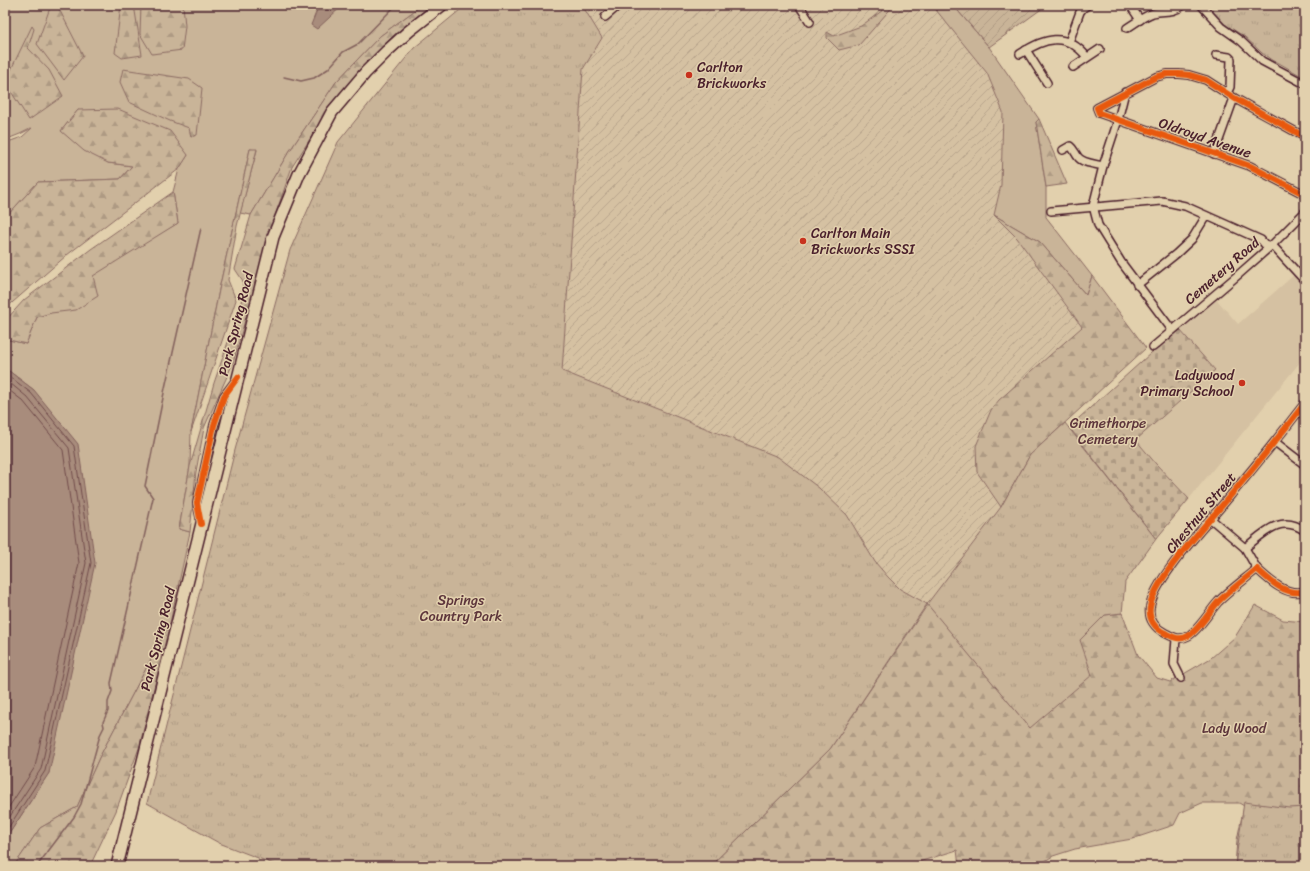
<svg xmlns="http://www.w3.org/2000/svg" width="1310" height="871" viewBox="0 0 1310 871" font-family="Sriracha,sans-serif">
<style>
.built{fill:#d5c1a2}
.industrial{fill:url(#industrial-furrows)}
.grass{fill:#c9b498;stroke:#8a6a62}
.forest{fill:url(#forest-firs);stroke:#8a6a62}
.cemetery{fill:url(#cemetery-stones);stroke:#8a6a62}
.park{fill:url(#park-tufts);stroke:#8a6a62}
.garden{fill:url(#garden-furrows);stroke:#8a6a62}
.water{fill:#a88c7b;stroke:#82605b}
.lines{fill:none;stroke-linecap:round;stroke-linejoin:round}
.shore{stroke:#704b4b;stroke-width:1}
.stream{stroke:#82605b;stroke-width:1.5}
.minor-casing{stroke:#4a1f2b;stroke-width:10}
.primary-casing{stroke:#4a1f2b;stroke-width:14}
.minor{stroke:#e2d0ad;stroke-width:7}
.primary{stroke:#e2d0ad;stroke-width:11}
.cycleway-casing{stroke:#e2d0ad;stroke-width:8}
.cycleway{stroke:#e8590c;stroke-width:6}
.poi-dot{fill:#c8321e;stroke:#e2d0ad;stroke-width:1.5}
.labels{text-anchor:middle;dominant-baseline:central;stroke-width:3;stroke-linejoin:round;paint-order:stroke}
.poi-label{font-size:14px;fill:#4a1f2b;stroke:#e2d0ad;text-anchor:start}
.street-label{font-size:14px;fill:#4a1f2b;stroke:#e2d0ad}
.park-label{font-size:14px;fill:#5d353b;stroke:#e2d0ad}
</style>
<defs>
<pattern id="industrial-furrows" width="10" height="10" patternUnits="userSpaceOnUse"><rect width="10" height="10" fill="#d5c1a2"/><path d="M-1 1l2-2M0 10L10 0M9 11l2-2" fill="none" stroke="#b8a58c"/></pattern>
<pattern id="forest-firs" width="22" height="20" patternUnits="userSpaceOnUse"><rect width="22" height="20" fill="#c9b498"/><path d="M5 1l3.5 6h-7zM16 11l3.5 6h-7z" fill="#ae9a83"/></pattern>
<pattern id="cemetery-stones" width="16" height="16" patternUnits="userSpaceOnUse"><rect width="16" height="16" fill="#c9b498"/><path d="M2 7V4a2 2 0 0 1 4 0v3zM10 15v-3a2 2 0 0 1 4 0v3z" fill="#ae9a83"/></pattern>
<pattern id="park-tufts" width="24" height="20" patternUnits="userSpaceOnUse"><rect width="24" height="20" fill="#c9b498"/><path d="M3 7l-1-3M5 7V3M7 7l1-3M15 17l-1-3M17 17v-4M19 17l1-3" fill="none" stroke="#ae9a83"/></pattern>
<pattern id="garden-furrows" width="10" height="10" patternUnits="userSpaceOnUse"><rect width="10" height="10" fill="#c9b498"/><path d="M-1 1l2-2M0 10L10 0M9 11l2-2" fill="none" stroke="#ae9a83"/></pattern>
</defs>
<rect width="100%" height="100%" fill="#e2d0ad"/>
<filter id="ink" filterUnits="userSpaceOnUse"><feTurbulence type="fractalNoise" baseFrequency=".025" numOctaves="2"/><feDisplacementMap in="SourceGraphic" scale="8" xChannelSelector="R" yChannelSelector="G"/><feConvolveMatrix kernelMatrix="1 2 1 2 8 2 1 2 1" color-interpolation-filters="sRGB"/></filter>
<g filter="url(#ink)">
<!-- built -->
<polygon class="built" points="1294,275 1305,288 1305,356 1189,499 1156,464 1136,440 1215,370 1180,330 1217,300 1238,324"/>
<!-- industrial -->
<polygon class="industrial" points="582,5 933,5 987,73 1003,112 1001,185 994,215 1017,238 1082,327 999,400 991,410 977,472 1001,507 928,604 900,589 875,562 847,515 562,371 583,69 602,38"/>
<!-- grass -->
<g class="grass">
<polygon points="5,5 422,5 380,36 336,82 287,155 251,215 240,213 257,150 250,149 220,285 191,432 190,466 179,529 190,532 170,623 99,758 77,807 40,828 14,866 5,866 5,840 49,773 34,390 5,368 5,339 26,344 37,317 51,313 92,273 178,223 173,192 179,169 188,155 78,110 61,131 108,163 132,166 120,179 38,182 5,218 5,143 22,137 32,128 20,134 5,140"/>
<polygon points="932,5 953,5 989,47 1039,119 1036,122 1046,187 1046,217 1092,276 1086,295 1040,242 994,215 1001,185 1003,112 987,73"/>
</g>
<!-- forest -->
<g class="forest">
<path d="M51,5H57C66,22 74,39 83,56L64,80L37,44Z"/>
<polygon points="121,5 134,5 142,55 122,58 115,53"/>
<polygon points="141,5 183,5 185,26 182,50 152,54 140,34"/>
<polygon points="422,5 431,5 394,35 362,67 328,111 292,167 272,224 233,363 204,428 196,472 190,532 179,529 190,466 214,383 241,304 243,281 235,269 251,215 287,155 336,82 380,36"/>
<polygon points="890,5 894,5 859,45 839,50 827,38 827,32 834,36 861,26"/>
<polygon points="32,26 34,29 28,48 49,70 63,96 29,120 5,82"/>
<polygon points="123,69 189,79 202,88 197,135 191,137 189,128 170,121 129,102 120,82"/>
<polygon points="118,109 170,131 188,155 179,169 67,255 5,309 5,218 38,182 120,179 132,166 108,163 84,151 61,131 78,110"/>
<polygon points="1039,119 1067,184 1046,187 1036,122"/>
<polygon points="250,149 257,149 237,226 228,280 236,300 191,432 220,285"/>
<polygon points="173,192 178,223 93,276 98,296 76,310 51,313 37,317 26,344 5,339 5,321 24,300 91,249"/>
<polygon points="994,215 1040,242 1086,295 1092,276 1146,348 1030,455 1001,507 977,472 976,446 991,410 999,400 1082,327 1017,238"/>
<polygon points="928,604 1030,728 1080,640 1105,615 1122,613 1138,655 1157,678 1170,682 1211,658 1235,637 1255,605 1283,620 1305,622 1305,866 1235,866 1237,840 1244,806 1239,803 1202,803 1180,813 1174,825 1132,839 1075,849 1053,856 1037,866 959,866 957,850 906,866 710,866 830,749"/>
<polygon points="170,623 139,748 116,811 90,866 14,866 40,828 77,807 99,758"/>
</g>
<!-- cemetery -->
<polygon class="cemetery" points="1180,330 1215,370 1136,440 1156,464 1189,499 1156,539 1069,427 1151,353"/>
<!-- park -->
<g class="park">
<polygon points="466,5 582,5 602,38 583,69 562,371 778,457 819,488 847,515 875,562 888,577 900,589 927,604 1001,507 1030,455 1065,423 1156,539 1125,582 1122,613 1105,615 1080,640 1092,675 1030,728 927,604 830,749 710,866 279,866 219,843 147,803 235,450 290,250 338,142 414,48"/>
<polygon points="1207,5 1305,5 1305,78 1279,63 1273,61 1262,53 1245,37 1226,25"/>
<polygon points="1244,802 1289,808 1305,807 1305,866 1235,866"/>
</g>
<!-- garden -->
<polygon class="garden" points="953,5 1047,5 989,47"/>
<!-- water -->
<g class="water">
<polygon points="319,5 343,5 317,29 311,25"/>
<polygon points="5,368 34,390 78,444 95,563 49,773 5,840"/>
</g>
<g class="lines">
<!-- shore -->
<g class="shore">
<polyline points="5,373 31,393 74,446 91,563 45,771 5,833"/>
<polyline points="5,379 27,397 69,448 86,563 41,769 5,824"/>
<polyline points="5,387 23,401 63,450 79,563 35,767 5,813"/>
</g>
<!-- stream -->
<g class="stream">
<polyline points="284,77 301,81 314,78 328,69 343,52 358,44 396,5"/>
<polyline points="37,866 74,817 81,804 100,735 104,727 103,722 108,711 108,702 112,691 111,683 153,498 145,486 165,388 201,228"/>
</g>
<defs>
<g id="minor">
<polyline points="799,5 810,22"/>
<polyline points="1130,5 1140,20"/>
<polyline points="1201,5 1221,27 1241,41 1262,61 1305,84"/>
<polyline points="605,17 619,5"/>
<path d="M1127,28C1135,23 1144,16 1153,13C1166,10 1171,14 1184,5"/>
<polyline points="1069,42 1080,12 1083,8 1088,5"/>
<polyline points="1026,50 1047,83"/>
<path d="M1020,54C1044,38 1066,31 1087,57"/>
<polyline points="1216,55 1229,57 1231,59 1230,87 1227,93"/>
<polyline points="1073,67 1100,49"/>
<polyline points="1125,92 1118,120 1103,166 1093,206 1098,225 1121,262 1172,330"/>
<polyline points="1305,137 1234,98 1206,80 1189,75 1179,74 1167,74 1156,77 1097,108 1099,113 1250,166 1302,193 1305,196"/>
<path d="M1063,150L1070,146C1074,149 1075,153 1078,157C1082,163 1096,164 1103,166"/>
<polyline points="1214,154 1234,98"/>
<polyline points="1051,211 1162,201 1185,206 1261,240 1268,248"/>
<polyline points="1272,245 1305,281"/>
<polyline points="1137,285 1176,254 1192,239 1206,216"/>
<polyline points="1153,347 1238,275 1272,245 1305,212"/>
<path d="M1305,403C1279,437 1253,469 1225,502C1206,525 1154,579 1150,607C1148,619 1155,628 1165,633C1173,637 1179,641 1188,636C1199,630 1209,612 1218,602C1230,590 1244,580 1257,569C1270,581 1287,597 1305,591"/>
<polyline points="1275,442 1305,465"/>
<polyline points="1211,519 1245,548 1257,569"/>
<polyline points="201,522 197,503 214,425 224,396 236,380"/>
<path d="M1245,548C1264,533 1281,513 1305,531"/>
<polyline points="1176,639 1174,664 1181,678"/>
</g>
<polyline id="primary" points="117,866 273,237 299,174 332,112 366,72 387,51 409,31 442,5"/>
</defs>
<!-- minor casing -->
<use href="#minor" class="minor-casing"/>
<!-- primary casing -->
<use href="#primary" class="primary-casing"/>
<!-- minor -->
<use href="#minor" class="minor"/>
<!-- primary -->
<use href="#primary" class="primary"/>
<defs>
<g id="cycleway">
<polyline points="1305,137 1234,98 1206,80 1189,75 1179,74 1167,74 1156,77 1097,108 1099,113 1250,166 1302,193 1305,196"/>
<path d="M1305,403C1279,437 1253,469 1225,502C1206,525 1154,579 1150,607C1148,619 1155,628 1165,633C1173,637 1179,641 1188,636C1199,630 1209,612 1218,602C1230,590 1244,580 1257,569C1270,581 1287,597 1305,591"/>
<polyline points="201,524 197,503 214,425 224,396 238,377"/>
</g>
</defs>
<!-- cycleway casing -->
<use href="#cycleway" class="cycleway-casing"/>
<!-- cycleway -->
<use href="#cycleway" class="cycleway"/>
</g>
</g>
<!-- markers -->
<g class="poi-dot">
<circle cx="689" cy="75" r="4"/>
<circle cx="803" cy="241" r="4"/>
<circle cx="1242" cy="383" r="4"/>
</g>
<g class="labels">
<!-- poi labels -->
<g class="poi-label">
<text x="697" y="67">Carlton<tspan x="697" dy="16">Brickworks</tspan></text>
<text x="811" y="233">Carlton Main<tspan x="811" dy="16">Brickworks SSSI</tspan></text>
<text x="1234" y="375" text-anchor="end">Ladywood<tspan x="1234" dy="16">Primary School</tspan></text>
</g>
<!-- street labels -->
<g class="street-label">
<text transform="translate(1205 138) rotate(19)">Oldroyd Avenue</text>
<text transform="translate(1222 271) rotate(-41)">Cemetery Road</text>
<text transform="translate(236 324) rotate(-76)">Park Spring Road</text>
<text transform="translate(1201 513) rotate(-50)">Chestnut Street</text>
<text transform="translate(158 639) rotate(-76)">Park Spring Road</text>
</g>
<!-- park labels -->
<g class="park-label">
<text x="1108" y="423">Grimethorpe<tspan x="1108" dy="16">Cemetery</tspan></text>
<text x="461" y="600">Springs<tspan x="461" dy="16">Country Park</tspan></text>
<text x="1234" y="728">Lady Wood</text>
</g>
</g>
<!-- margin -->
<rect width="1310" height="871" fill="none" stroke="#e2d0ad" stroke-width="20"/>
<rect x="10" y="10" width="1290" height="851" fill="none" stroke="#4a1f2b" stroke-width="1.5" filter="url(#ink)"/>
</svg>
